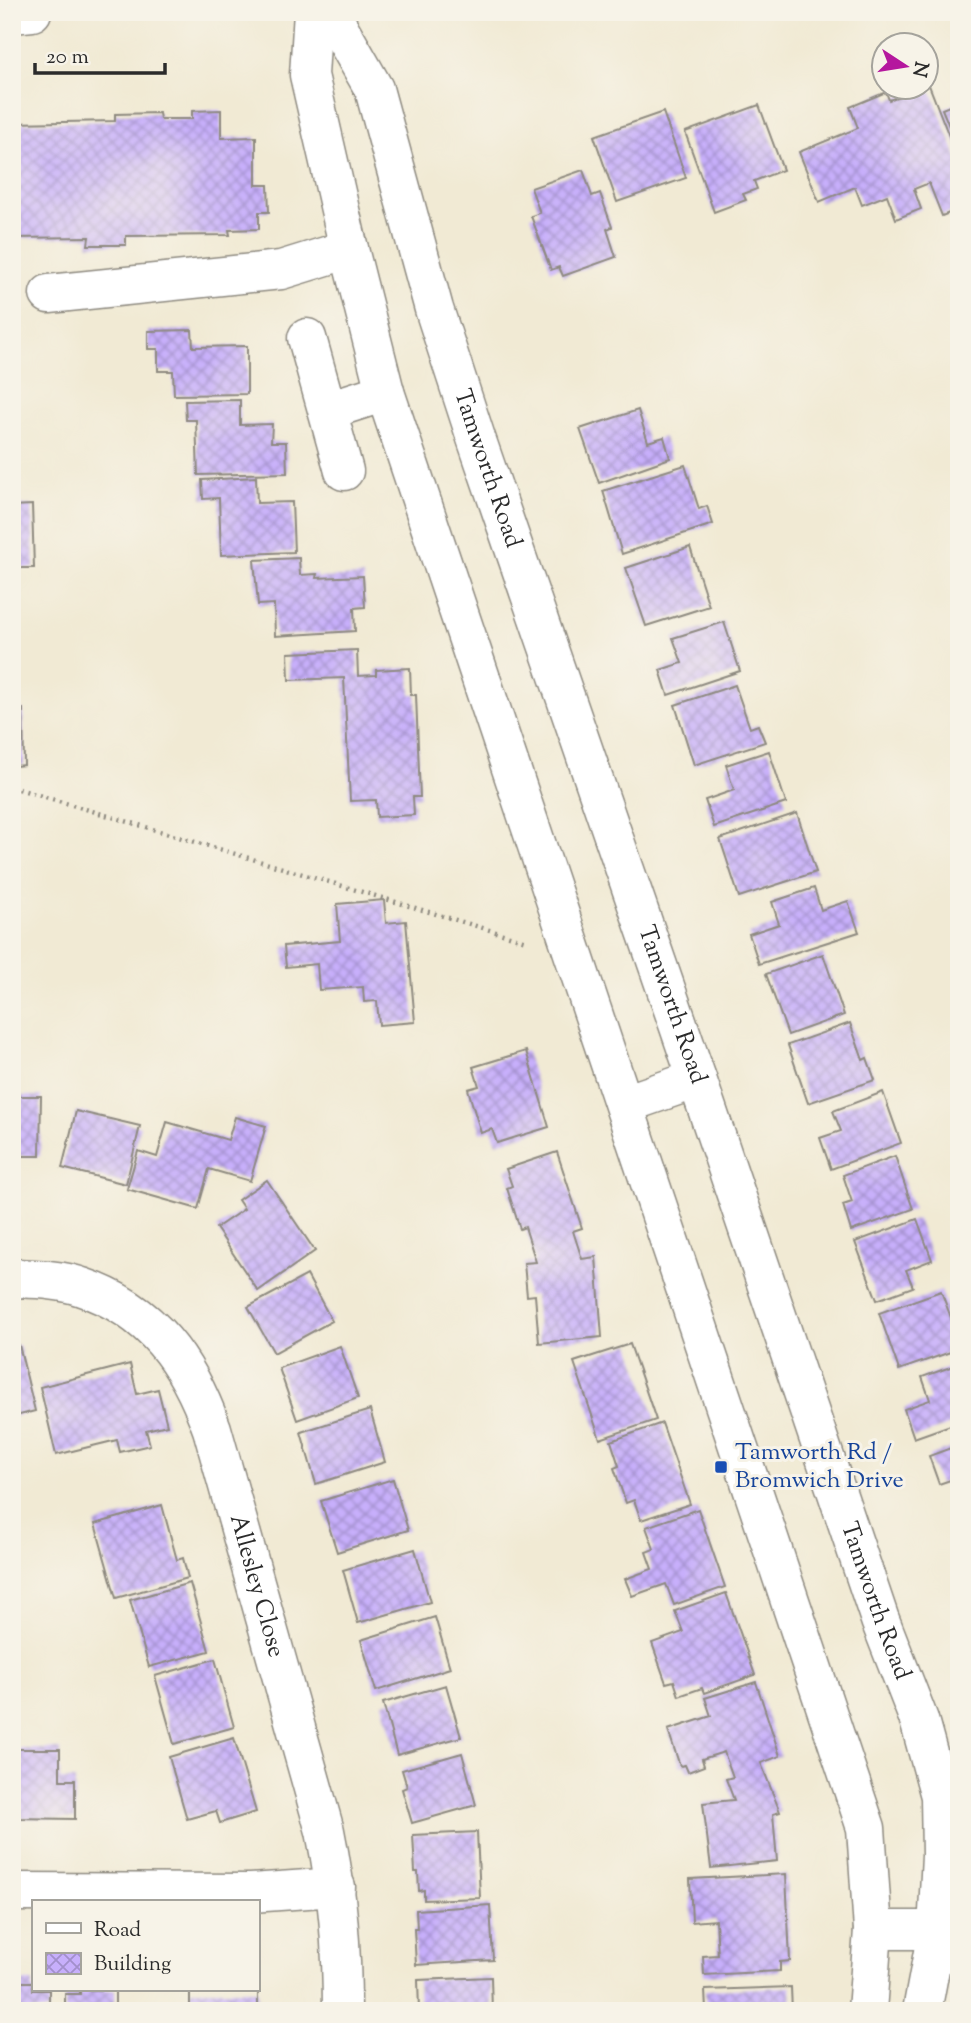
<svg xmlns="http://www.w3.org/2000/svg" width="971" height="2023" viewBox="0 0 971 2023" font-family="'Sorts Mill Goudy',serif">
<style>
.building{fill:url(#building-cross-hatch)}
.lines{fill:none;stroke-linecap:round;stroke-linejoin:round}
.minor-casing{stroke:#8e8a80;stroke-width:41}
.major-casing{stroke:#8e8a80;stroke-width:41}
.path{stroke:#8e8a80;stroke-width:4.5;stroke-dasharray:2 5;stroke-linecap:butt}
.minor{stroke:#fff;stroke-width:38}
.major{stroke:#fff;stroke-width:38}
.transit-dot{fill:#1a4fb4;stroke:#f7f3e8;stroke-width:2.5}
.labels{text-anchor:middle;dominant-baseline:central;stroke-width:6;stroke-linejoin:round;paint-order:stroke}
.street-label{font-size:24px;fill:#2b2b2b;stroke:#f7f3e8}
.transit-label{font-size:24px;fill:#164399;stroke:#f7f3e8;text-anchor:start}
</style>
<defs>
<pattern id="building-cross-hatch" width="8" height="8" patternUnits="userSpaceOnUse" patternTransform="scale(1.75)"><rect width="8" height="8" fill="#c7affb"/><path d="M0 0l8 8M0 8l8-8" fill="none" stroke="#a28fcb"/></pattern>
</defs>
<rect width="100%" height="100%" fill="#f7f3e8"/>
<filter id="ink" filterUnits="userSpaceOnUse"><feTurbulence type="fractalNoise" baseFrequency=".0143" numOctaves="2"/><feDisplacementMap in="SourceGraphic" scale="14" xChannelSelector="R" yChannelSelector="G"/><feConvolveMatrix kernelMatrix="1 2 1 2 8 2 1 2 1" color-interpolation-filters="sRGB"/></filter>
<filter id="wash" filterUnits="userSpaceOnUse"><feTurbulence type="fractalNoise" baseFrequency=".00686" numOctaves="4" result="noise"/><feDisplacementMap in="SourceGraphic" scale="28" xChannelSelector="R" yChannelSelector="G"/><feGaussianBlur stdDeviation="1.57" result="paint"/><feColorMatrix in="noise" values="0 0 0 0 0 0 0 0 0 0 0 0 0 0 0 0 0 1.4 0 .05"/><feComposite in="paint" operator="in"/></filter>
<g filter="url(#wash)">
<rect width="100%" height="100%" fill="#f1ead4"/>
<g id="blocks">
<!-- building -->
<g class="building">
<polygon points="929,85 959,162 959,209 942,216 929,183 914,189 921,209 896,219 887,195 862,205 855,187 819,202 799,152 858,128 850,107 886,92 889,100"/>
<polygon points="959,102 959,150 942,109"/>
<polygon points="759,105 783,170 754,181 757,189 743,194 746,200 714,212 685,132"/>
<polygon points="221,110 221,138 256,137 256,185 268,185 269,212 259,212 259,229 229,230 230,235 126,236 126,245 88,245 89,237 12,238 12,123 115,121 115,114 159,113 160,119 192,119 192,111"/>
<polygon points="663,112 686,178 617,202 594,136"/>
<polygon points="583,170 592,196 600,193 612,227 607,229 616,257 563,276 559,267 551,270 531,216 540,213 531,188"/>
<polygon points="192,330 193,347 247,346 247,394 174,395 173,371 158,371 158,349 148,349 148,331"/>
<polygon points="240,400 240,425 272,424 271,442 286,442 287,473 198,475 196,420 186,420 185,401"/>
<polygon points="638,410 648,442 664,437 670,458 599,483 580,429"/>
<polygon points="685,465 699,509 707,506 713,524 622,554 603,491"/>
<polygon points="256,477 257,503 292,502 294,552 221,555 219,498 203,499 202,480"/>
<polygon points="32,505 34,568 12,568 12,506"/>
<polygon points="690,547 709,606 646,626 626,568"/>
<polygon points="299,558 300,575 317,574 316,578 363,576 365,607 354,608 355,631 275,636 274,604 258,605 254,560"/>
<polygon points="724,622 740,671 668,695 660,670 682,663 673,638"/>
<polygon points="357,650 358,676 376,675 376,670 410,668 411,695 416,695 420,797 413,797 414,815 377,817 376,800 350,801 344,678 289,680 288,653"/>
<polygon points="735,685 750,728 758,725 765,742 694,765 675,705"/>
<polygon points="12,709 23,709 24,765 15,766 15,781 12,781"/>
<polygon points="769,751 786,803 714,827 705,800 734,790 726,765"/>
<polygon points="797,813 816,872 739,897 720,839"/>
<polygon points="814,888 821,910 848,901 859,932 759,964 749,934 779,924 772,902"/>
<polygon points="384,900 386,923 406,921 415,1022 379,1025 377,1001 364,1002 363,987 319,990 317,964 286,967 284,946 340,941 337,904"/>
<polygon points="823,954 844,1015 788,1035 766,974"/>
<polygon points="850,1023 863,1060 867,1058 875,1080 808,1103 788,1045"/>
<polygon points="526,1051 549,1127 497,1143 492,1129 481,1133 474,1110 468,1089 479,1086 473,1067"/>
<polygon points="883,1092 901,1143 831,1169 820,1138 841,1131 833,1111"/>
<polygon points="12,1096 41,1096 40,1156 12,1156"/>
<polygon points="76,1111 140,1126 126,1184 62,1168"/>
<polygon points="235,1117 266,1126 250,1181 209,1169 198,1209 127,1189 138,1151 157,1157 167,1122 228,1140"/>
<polygon points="557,1152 582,1228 573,1231 582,1259 596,1257 602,1337 539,1343 535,1295 527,1296 524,1263 536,1262 525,1227 520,1229 507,1188 512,1186 506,1169"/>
<polygon points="895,1156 913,1209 851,1231 843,1205 852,1202 843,1175"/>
<polygon points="267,1180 315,1251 258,1291 216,1228 244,1209 238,1200"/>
<polygon points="917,1219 932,1260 906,1270 913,1287 877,1300 855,1242"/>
<polygon points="307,1275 332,1321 274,1353 248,1307"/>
<polygon points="941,1291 956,1331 959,1330 959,1349 899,1370 879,1313"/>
<polygon points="630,1344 656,1420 600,1439 574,1362"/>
<polygon points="19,1345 35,1411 12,1417 12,1346"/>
<polygon points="340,1346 358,1398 297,1420 279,1368"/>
<polygon points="130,1364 137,1394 158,1389 167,1425 146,1430 150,1445 120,1452 117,1440 56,1455 40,1387"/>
<polygon points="959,1364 959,1422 914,1438 904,1409 930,1400 922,1377"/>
<polygon points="370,1410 385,1462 316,1484 301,1432"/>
<polygon points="662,1423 690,1504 641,1520 634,1500 626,1503 614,1468 619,1466 611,1441"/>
<polygon points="959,1445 959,1477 939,1484 929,1456"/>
<polygon points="393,1479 408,1530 337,1552 321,1501"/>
<polygon points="162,1505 177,1560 183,1558 188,1578 116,1598 95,1524"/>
<polygon points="698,1509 725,1587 674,1605 666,1584 632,1596 625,1579 652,1569 646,1552 654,1549 646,1527"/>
<polygon points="415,1549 430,1602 358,1623 343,1570"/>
<polygon points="190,1583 209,1651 149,1667 130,1600"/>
<polygon points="726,1593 755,1675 704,1693 702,1688 679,1696 674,1681 666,1683 652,1643 683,1632 675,1611"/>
<polygon points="435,1617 450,1668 376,1691 361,1640"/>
<polygon points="215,1659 234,1727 174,1744 155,1676"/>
<polygon points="756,1682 780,1756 761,1763 780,1812 773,1814 777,1861 711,1868 703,1803 734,1800 726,1779 733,1777 724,1752 702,1759 704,1766 688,1772 685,1765 680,1766 668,1730 711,1716 705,1698"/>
<polygon points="446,1685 461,1737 397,1755 383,1703"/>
<polygon points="234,1738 256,1812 220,1823 216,1811 187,1819 169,1757"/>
<polygon points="12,1749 60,1749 60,1780 75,1780 75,1819 12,1818"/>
<polygon points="462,1753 476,1805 412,1823 402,1789 407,1787 402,1770"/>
<polygon points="477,1832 480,1898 424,1900 424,1890 419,1891 418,1872 415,1872 413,1835"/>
<polygon points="786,1874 790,1961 780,1962 780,1971 704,1975 703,1956 718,1955 716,1920 692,1922 690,1879"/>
<polygon points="490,1905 493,1960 416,1965 414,1929 417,1929 416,1910"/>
<polygon points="491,1977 492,2011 419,2011 418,1980"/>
<polygon points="13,1982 33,1982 33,1990 49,1990 49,2011 12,2011"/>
<polygon points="791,1987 792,2011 706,2011 705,1990"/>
<polygon points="80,1990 115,1990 115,2011 65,2011 65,1994 80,1994"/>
<rect x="190" y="1990" width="68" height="21"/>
</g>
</g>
</g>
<g filter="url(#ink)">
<use href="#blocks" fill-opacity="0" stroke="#8e8a80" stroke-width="2"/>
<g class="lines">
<defs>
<g id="minor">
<polyline points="49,294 281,270 349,249"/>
<polyline points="307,338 344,471"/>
<polyline points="329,410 385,392"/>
<polyline points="625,1104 697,1079"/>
<path id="s1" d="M12,1278C35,1279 60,1279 82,1287C152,1310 188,1362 212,1429L325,1831C338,1895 342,1946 342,2011"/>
<polyline points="12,1892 251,1893 336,1887"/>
<polyline points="873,1930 959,1930"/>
</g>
<g id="major">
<polyline points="313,12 309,75 349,249 385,392 866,1828 873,1930 867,2011"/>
<path id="s2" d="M330,12L374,89L434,309L476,438L697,1079L880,1620L919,1720L940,1796L941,1855L937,1931L922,2011"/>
<polyline points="12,14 32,12"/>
</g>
</defs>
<!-- minor casing -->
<use href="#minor" class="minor-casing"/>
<!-- major casing -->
<use href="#major" class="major-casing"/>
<!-- path -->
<polyline class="path" points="12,787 526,941"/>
<!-- minor -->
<use href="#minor" class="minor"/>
<!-- major -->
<use href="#major" class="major"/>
</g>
</g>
<!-- markers -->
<rect class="transit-dot" x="714" y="1460" width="14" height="14" rx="3.5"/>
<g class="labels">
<!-- street labels -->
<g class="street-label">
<text stroke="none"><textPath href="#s2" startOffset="485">Tamworth Road</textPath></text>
<text stroke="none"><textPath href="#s2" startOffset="1052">Tamworth Road</textPath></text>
<text stroke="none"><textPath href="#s1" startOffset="434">Allesley Close</textPath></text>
<text stroke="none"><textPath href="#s2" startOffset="1682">Tamworth Road</textPath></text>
</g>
<!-- transit labels -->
<g class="transit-label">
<text x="735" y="1453">Tamworth Rd /<tspan x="735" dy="28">Bromwich Drive</tspan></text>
</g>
</g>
<!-- margin -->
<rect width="971" height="2023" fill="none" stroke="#f7f3e8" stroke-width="42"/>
<!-- legend -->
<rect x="32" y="1900" width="228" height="91" fill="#f7f3e8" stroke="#a5a39c" stroke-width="2"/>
<rect x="46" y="1923" width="35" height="10" fill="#ffffff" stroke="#a5a39c" stroke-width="2"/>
<text x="94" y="1936" font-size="21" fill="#2b2b2b">Road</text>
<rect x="46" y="1953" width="35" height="21" fill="url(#building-cross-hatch)" stroke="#a5a39c" stroke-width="2"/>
<text x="94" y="1970" font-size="21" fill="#2b2b2b">Building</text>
<!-- north arrow -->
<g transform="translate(905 66) rotate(102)"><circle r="33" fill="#f7f3e8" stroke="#a5a39c" stroke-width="2"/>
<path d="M0-5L12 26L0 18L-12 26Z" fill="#b5179e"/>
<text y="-10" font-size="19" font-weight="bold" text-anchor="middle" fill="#2b2b2b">N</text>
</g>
<!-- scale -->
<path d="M35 63v10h130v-10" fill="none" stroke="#2b2b2b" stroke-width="3.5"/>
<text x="46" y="63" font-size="21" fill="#2b2b2b" stroke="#f7f3e8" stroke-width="5" paint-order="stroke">20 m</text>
</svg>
